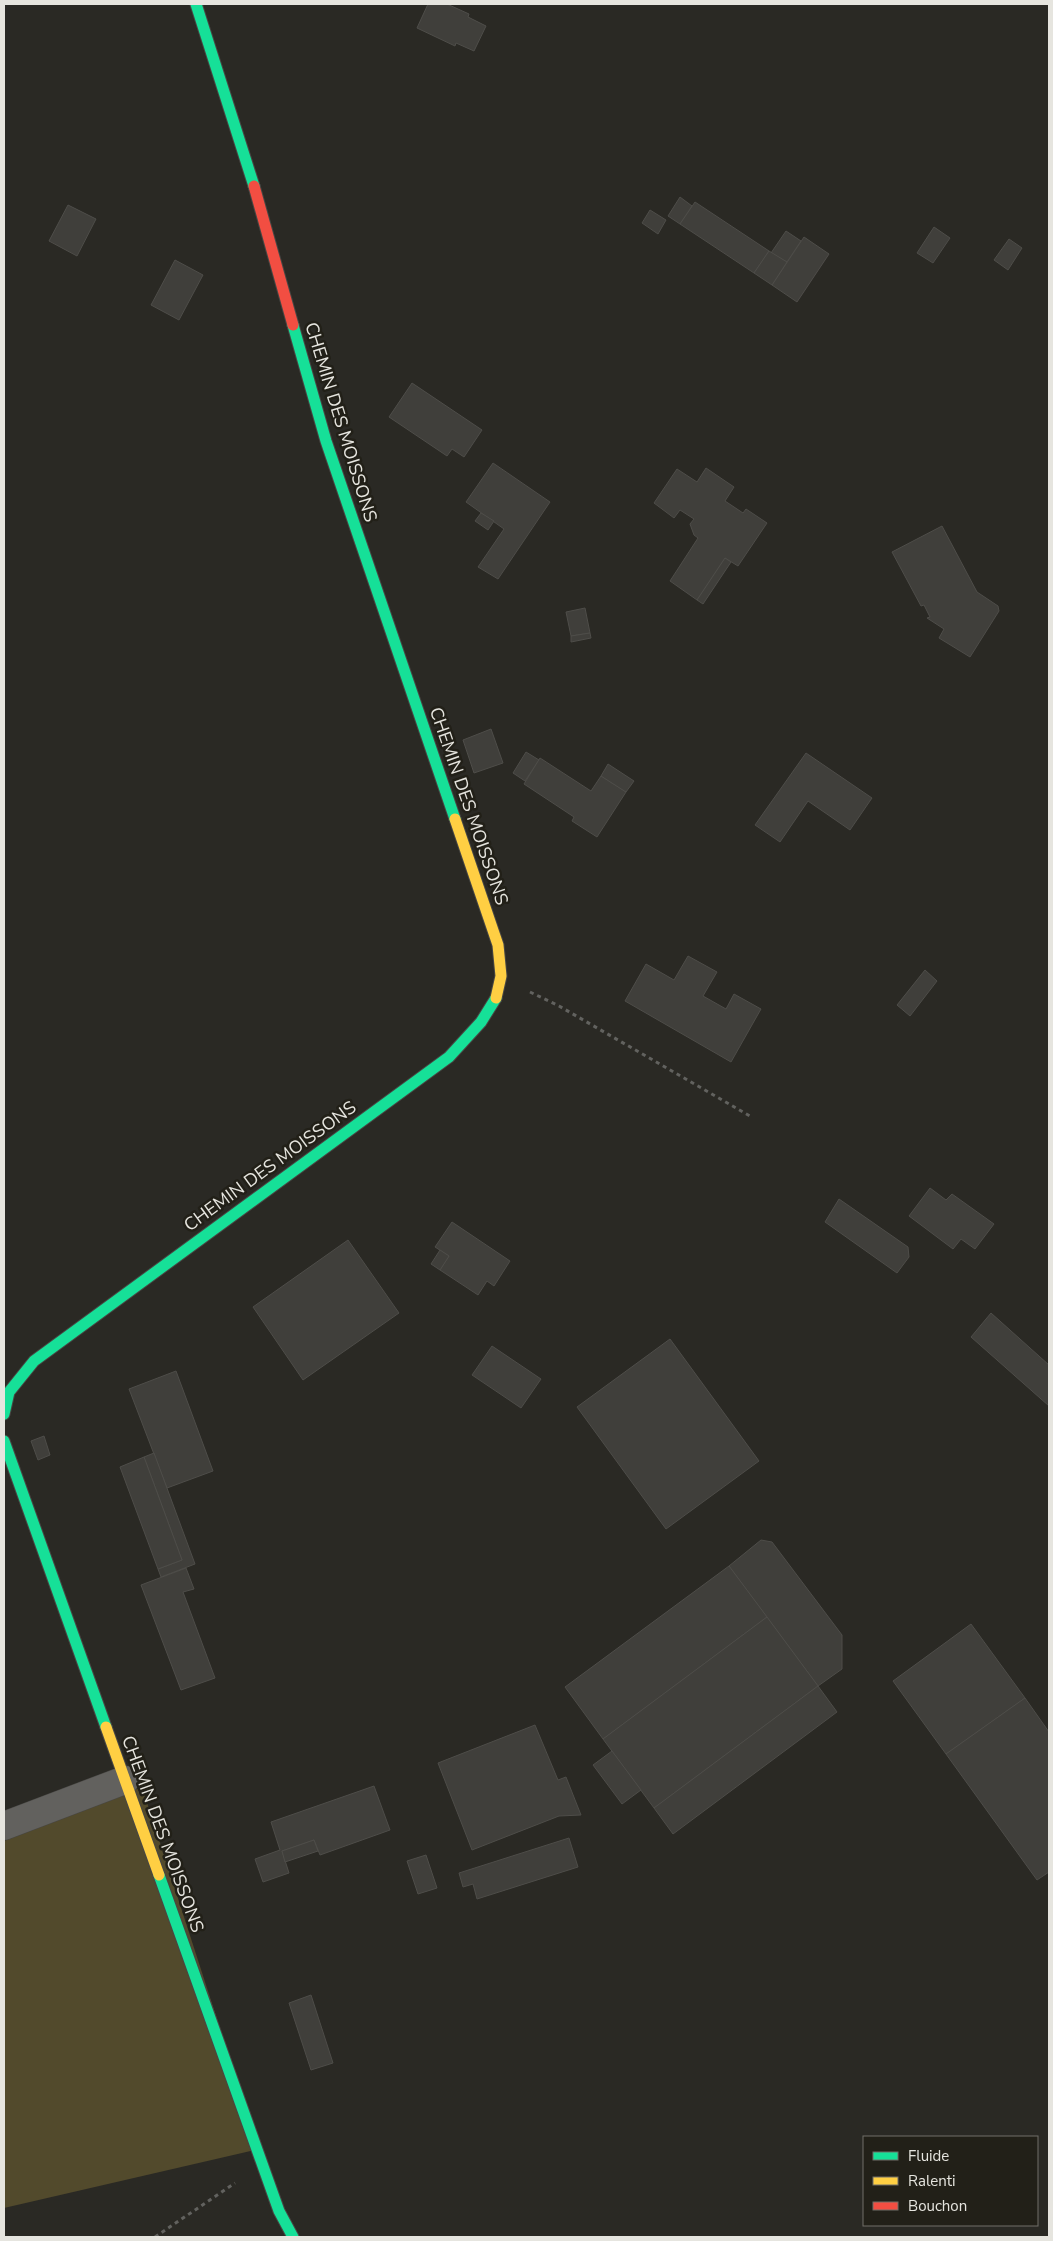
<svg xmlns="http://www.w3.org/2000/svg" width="1053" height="2241" viewBox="0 0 1053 2241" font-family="'Nunito Sans',sans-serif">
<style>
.green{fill:#524a2c}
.building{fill:#403f3b;stroke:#4e4d49}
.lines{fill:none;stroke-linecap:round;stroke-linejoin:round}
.street-casing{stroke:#484744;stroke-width:29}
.fast-casing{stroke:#484744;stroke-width:13}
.slow-casing{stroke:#484744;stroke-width:13}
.jam-casing{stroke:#484744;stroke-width:13}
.path{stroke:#62625f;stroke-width:3;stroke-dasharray:4 4;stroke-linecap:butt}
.street{stroke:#62615e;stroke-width:28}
.fast{stroke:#16e098;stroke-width:11}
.slow{stroke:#ffcf43;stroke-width:11}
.jam{stroke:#f24e42;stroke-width:11}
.labels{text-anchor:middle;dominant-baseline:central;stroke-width:5;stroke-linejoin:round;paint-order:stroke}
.street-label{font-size:18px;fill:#e6e5df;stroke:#222018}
</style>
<rect width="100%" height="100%" fill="#2a2924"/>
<!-- green -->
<polygon class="green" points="142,1787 259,2149 4,2208 4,1841"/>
<!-- building -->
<g class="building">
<polygon points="428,4 447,4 469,14 468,17 486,26 474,51 456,43 455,46 417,28"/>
<polygon points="680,197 692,206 680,224 668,216"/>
<polygon points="695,202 769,251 754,273 680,224"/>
<polygon points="68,205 96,219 77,256 49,241"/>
<polygon points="650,210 666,220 658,234 642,223"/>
<polygon points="934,227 950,238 933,263 917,253"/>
<polygon points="786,231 801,241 787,262 771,253"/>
<polygon points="804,237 829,254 797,302 772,285"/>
<polygon points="1009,239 1022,248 1008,270 994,260"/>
<polygon points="769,251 787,262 772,285 754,273"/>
<polygon points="175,260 203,275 179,320 151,305"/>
<polygon points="412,383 482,430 464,457 452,449 447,456 389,417"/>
<polygon points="493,463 550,502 498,579 478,567 504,529 466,502"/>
<polygon points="706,468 734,487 725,501 743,513 746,509 767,523 738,566 725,558 697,600 670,581 698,538 694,535 690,524 694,519 680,510 674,518 654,503 677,469 697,482"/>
<polygon points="481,513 494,521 488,530 475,521"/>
<polygon points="942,526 977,592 998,606 999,611 970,657 939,638 944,629 927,618 930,617 924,605 921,606 892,552"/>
<polygon points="725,558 731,562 703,604 697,600"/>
<polygon points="585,608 590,633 571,636 566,612"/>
<polygon points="590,633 591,638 571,642 571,636"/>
<polygon points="491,729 503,763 474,773 463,740"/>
<polygon points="526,752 539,760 525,781 513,773"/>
<polygon points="806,753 872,798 850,830 808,801 780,842 755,825"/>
<polygon points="540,758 591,791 601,776 626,792 597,837 572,821 574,817 524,784"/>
<polygon points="608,764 634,781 626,792 601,776"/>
<polygon points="688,956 717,972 703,996 726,1009 734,994 761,1009 731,1062 625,1001 646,964 674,980"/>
<polygon points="925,970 937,981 910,1016 897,1005"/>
<polygon points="930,1188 946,1200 952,1194 994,1224 975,1249 961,1239 953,1249 909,1216"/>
<polygon points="839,1199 908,1247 909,1257 897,1273 825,1222"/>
<polygon points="452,1222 510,1261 494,1286 487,1281 478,1295 440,1270 449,1256 435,1247"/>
<polygon points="348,1240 399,1313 303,1380 253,1307"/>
<polygon points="440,1250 449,1256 440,1270 431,1264"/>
<polygon points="991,1313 1049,1365 1049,1406 971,1337"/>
<polygon points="670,1339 759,1461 666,1529 577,1407"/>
<polygon points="492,1346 541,1379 521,1408 472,1375"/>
<polygon points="176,1371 213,1471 167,1488 129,1389"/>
<polygon points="44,1436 50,1455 38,1460 31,1441"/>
<polygon points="154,1453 195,1564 161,1577 158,1569 182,1560 144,1457"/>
<polygon points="144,1457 182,1560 158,1569 120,1467"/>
<polygon points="761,1540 772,1542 842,1635 842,1669 818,1686 729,1566"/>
<polygon points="729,1566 767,1617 603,1739 565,1687"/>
<polygon points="186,1568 194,1589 183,1592 215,1678 181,1690 141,1585"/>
<polygon points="767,1617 818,1686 654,1808 603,1739"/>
<polygon points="971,1624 1025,1698 946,1754 893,1681"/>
<polygon points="818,1686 837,1712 673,1834 654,1808"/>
<polygon points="1025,1698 1049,1732 1049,1872 1037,1880 946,1754"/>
<polygon points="535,1725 558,1780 566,1777 581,1815 559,1816 472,1850 438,1763"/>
<polygon points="612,1751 641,1790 622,1804 593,1765"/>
<polygon points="374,1786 390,1830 320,1855 314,1840 282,1851 289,1873 263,1882 255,1859 280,1850 271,1822"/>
<polygon points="569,1838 578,1867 477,1899 473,1884 463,1887 459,1873"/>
<polygon points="314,1840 318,1851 285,1862 282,1851"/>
<polygon points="426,1855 437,1888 418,1894 407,1861"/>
<polygon points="311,1995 333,2063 311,2070 289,2003"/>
</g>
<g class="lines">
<defs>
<polyline id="street" points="4,1826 125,1780"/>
<g id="fast">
<polyline points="196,4 254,186"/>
<polyline points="293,325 326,441 455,819"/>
<polyline points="4,1414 9,1392 34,1361 449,1057 481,1022 496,998"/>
<polyline points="4,1441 106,1727"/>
<polyline points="159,1875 279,2211 293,2237"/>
</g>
<g id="slow">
<polyline points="455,819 498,945 501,976 496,998"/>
<polyline points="106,1727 159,1875"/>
</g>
<polyline id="jam" points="254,186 293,325"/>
</defs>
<!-- street casing -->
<use href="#street" class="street-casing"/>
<!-- fast casing -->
<use href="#fast" class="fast-casing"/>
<!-- slow casing -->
<use href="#slow" class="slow-casing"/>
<!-- jam casing -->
<use href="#jam" class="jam-casing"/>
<!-- path -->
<g class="path">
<polyline points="530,992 559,1006 750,1116"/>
<polyline points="155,2237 235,2183"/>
</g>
<!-- street -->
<use href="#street" class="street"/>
<!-- fast -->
<use href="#fast" class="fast"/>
<!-- slow -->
<use href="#slow" class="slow"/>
<!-- jam -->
<use href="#jam" class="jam"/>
</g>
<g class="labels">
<!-- street labels -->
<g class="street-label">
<text transform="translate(341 422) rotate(73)">CHEMIN DES MOISSONS</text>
<text transform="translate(469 806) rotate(71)">CHEMIN DES MOISSONS</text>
<text transform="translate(270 1166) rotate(-36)">CHEMIN DES MOISSONS</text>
<text transform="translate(163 1834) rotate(70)">CHEMIN DES MOISSONS</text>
</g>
</g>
<!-- border -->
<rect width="1053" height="2241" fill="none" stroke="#e6e5df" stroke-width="10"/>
<!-- legend -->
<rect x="863" y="2136" width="175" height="90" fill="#222018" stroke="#706f68"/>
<rect x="873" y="2152" width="25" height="8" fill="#16e098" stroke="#706f68"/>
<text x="908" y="2161" font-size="15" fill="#e6e5df">Fluide</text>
<rect x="873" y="2177" width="25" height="8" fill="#ffcf43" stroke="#706f68"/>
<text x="908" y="2186" font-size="15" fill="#e6e5df">Ralenti</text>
<rect x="873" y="2202" width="25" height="8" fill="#f24e42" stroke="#706f68"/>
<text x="908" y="2211" font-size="15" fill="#e6e5df">Bouchon</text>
</svg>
